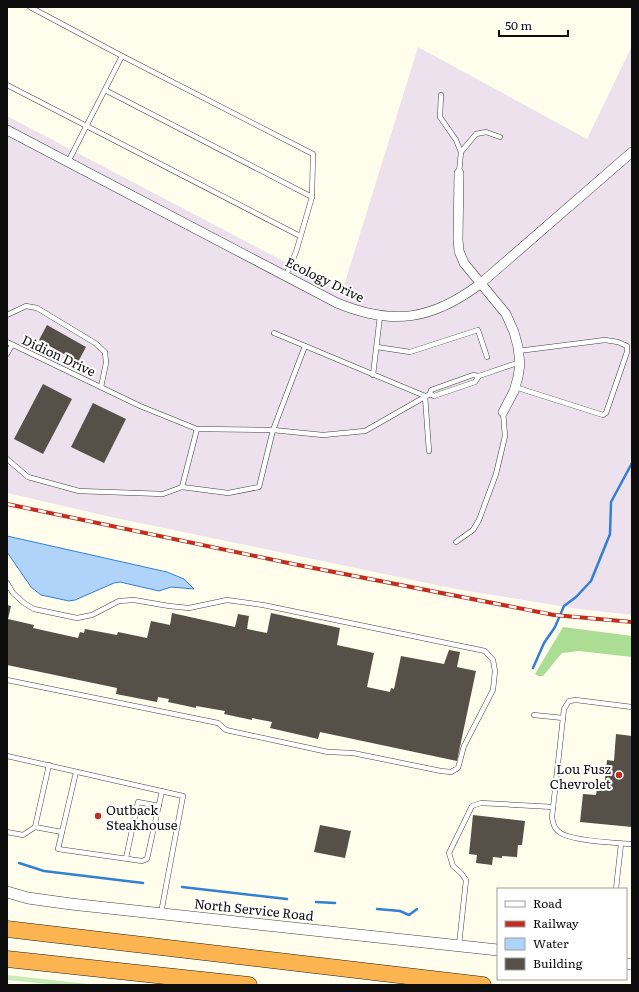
<svg xmlns="http://www.w3.org/2000/svg" width="639" height="992" viewBox="0 0 639 992" font-family="Literata,serif">
<style>
.industrial{fill:#ece1ec}
.green{fill:#caebb5}
.forest{fill:#abdd94}
.water{fill:#b0d4f9;stroke:#337fd3}
.lines{fill:none;stroke-linecap:round;stroke-linejoin:round}
.stream{stroke:#337fd3;stroke-width:2.5}
.building{fill:#565049}
.service-casing{stroke:#404040;stroke-width:5.5}
.minor-casing{stroke:#404040;stroke-width:10}
.tertiary-casing{stroke:#404040;stroke-width:12}
.motorway-casing{stroke:#1e1e1e;stroke-width:17}
.service{stroke:#fff;stroke-width:4.5}
.minor{stroke:#fff;stroke-width:9}
.tertiary{stroke:#fff;stroke-width:11}
.motorway{stroke:#fbb450;stroke-width:16}
.rail-casing{stroke:#c42c1f;stroke-width:4}
.rail{stroke:#fff;stroke-width:2.5;stroke-dasharray:8;stroke-linecap:butt}
.poi-dot{fill:#c42c1f;stroke:#fff;stroke-width:1.5}
.labels{text-anchor:middle;dominant-baseline:central;stroke-width:4;stroke-linejoin:round;paint-order:stroke}
.street-label{font-size:13px;fill:#0d0d0d;stroke:#fff}
.poi-label{font-size:13px;fill:#0d0d0d;stroke:#fff;text-anchor:end}
</style>
<rect width="100%" height="100%" fill="#fffeed"/>
<!-- industrial -->
<polygon class="industrial" points="632,46 632,615 579,609 456,589 111,517 7,493 7,116 342,292 418,47 587,139"/>
<!-- green -->
<polygon class="green" points="7,975 97,985 59,985 7,980"/>
<!-- forest -->
<polygon class="forest" points="563,627 632,636 632,657 579,651 562,653 543,676 538,676 535,674"/>
<!-- water -->
<polygon class="water" points="7,536 167,572 184,579 194,589 171,587 159,591 120,582 114,583 75,600 69,601 41,595 31,587 7,552"/>
<g class="lines">
<!-- stream -->
<g class="stream">
<polyline points="533,668 544,643 555,627 564,606 576,597 591,581 610,534 611,502 632,463"/>
<polyline points="19,863 44,871 143,883"/>
<polyline points="182,887 287,899"/>
<polyline points="316,902 335,903"/>
<polyline points="377,909 400,911 409,915 417,909"/>
</g>
</g>
<!-- building -->
<g class="building">
<polygon points="47,325 86,347 78,362 39,340"/>
<polygon points="43,384 72,399 43,454 14,439"/>
<polygon points="93,403 126,419 104,463 71,447"/>
<polygon points="7,605 11,606 8,619 34,625 33,628 78,638 80,632 84,633 85,629 117,635 118,632 147,638 151,621 170,625 172,613 235,627 238,614 249,616 247,629 267,633 271,613 340,628 337,645 374,653 367,687 390,692 391,688 394,689 401,656 444,664 449,650 460,652 457,667 476,671 457,761 320,732 318,739 270,728 272,722 252,718 252,720 224,714 225,711 196,706 196,708 168,702 169,699 158,697 157,702 116,694 117,688 7,665"/>
<polygon points="616,734 632,736 632,827 580,822 583,794 596,795 597,789 604,789 607,760 614,761"/>
<polygon points="473,815 525,821 522,845 518,845 517,857 502,856 502,858 493,857 492,865 476,863 477,855 469,854"/>
<polygon points="320,825 351,831 345,858 314,852"/>
</g>
<g class="lines">
<defs>
<g id="service">
<polyline points="30,7 122,56 68,162"/>
<polyline points="122,56 313,154 312,197 296,252 286,275"/>
<polyline points="7,85 300,236"/>
<polyline points="105,90 312,197"/>
<polyline points="441,95 440,117 456,140 461,152 459,173"/>
<polyline points="461,152 476,134 486,132 500,137"/>
<polyline points="7,315 26,306 37,308 95,343 105,352 106,363 101,387"/>
<polyline points="274,333 425,396"/>
<polyline points="7,342 140,406 197,429 273,430 323,435 365,431 430,394 431,390 473,375 479,376 520,362"/>
<polyline points="377,347 410,352 478,330 487,357"/>
<polyline points="7,354 12,345"/>
<polyline points="373,375 380,316"/>
<polyline points="515,387 603,415 606,413 627,352 627,346 618,342 605,340 518,351"/>
<polyline points="430,394 434,396 475,382 479,376"/>
<polyline points="425,396 429,451"/>
<polyline points="7,459 28,477 79,491 163,494 182,487 228,493 259,487 273,430 305,346"/>
<polyline points="182,487 197,429"/>
<polyline points="456,542 473,530 479,520 496,474 505,436 503,412"/>
<polyline points="7,583 13,593 24,603 34,609 77,618 92,615 119,601 134,600 169,606 189,608 227,600 263,605 485,651 493,660 495,671 493,690 464,746 458,768 451,772 441,771 353,753 328,752 226,730 218,723 7,680"/>
<path d="M632,707L576,700L569,701L564,709L552,817C553,822 553,827 558,831C567,841 617,843 632,844"/>
<polyline points="534,715 563,718"/>
<polyline points="7,756 183,796 161,913"/>
<polyline points="49,765 35,827 62,832 58,849 142,861 147,859 162,791"/>
<polyline points="7,832 23,835 35,827"/>
<polyline points="62,832 76,772"/>
<polyline points="126,858 138,802 159,806"/>
<polyline points="616,889 621,844"/>
<polyline points="459,945 466,880 461,873 453,866 449,853 472,806 481,803 553,807"/>
</g>
<g id="minor">
<path d="M7,130L337,303C393,326 432,320 480,284L632,152"/>
<polyline points="459,173 458,240 459,251 464,263 506,314 514,332 518,347 520,364 518,377 514,391 503,412"/>
</g>
<g id="tertiary">
<polyline points="7,892 28,898 71,904 498,950"/>
<polyline points="626,964 632,964"/>
</g>
<g id="motorway">
<polyline points="7,929 483,985"/>
<polyline points="7,959 249,985"/>
</g>
</defs>
<!-- service casing -->
<use href="#service" class="service-casing"/>
<!-- minor casing -->
<use href="#minor" class="minor-casing"/>
<!-- tertiary casing -->
<use href="#tertiary" class="tertiary-casing"/>
<!-- motorway casing -->
<use href="#motorway" class="motorway-casing"/>
<!-- service -->
<use href="#service" class="service"/>
<!-- minor -->
<use href="#minor" class="minor"/>
<!-- tertiary -->
<use href="#tertiary" class="tertiary"/>
<!-- motorway -->
<use href="#motorway" class="motorway"/>
<defs>
<polyline id="rail" points="7,504 293,564 554,615 632,622"/>
</defs>
<!-- rail casing -->
<use href="#rail" class="rail-casing"/>
<!-- rail -->
<use href="#rail" class="rail"/>
</g>
<!-- markers -->
<g class="poi-dot">
<circle cx="619" cy="775" r="4"/>
<circle cx="98" cy="816" r="4"/>
</g>
<g class="labels">
<!-- street labels -->
<g class="street-label">
<text transform="translate(325 279) rotate(26)">Ecology Drive</text>
<text transform="translate(59 355) rotate(25)">Didion Drive</text>
<text transform="translate(254 909) rotate(6)">North Service Road</text>
</g>
<!-- poi labels -->
<g class="poi-label">
<text x="611" y="768">Lou Fusz<tspan x="611" dy="15">Chevrolet</tspan></text>
<text x="106" y="809" text-anchor="start">Outback<tspan x="106" dy="15">Steakhouse</tspan></text>
</g>
</g>
<!-- border -->
<rect width="639" height="992" fill="none" stroke="#0d0d0d" stroke-width="16"/>
<!-- legend -->
<rect x="497" y="888" width="130" height="92" fill="#ffffff" stroke="#9e9e9e"/>
<rect x="505" y="901" width="20" height="6" fill="#ffffff" stroke="#9e9e9e"/>
<text x="533" y="908" font-size="12" fill="#0d0d0d">Road</text>
<rect x="505" y="921" width="20" height="6" fill="#c42c1f" stroke="#9e9e9e"/>
<text x="533" y="928" font-size="12" fill="#0d0d0d">Railway</text>
<rect x="505" y="938" width="20" height="12" fill="#b0d4f9" stroke="#9e9e9e"/>
<text x="533" y="948" font-size="12" fill="#0d0d0d">Water</text>
<rect x="505" y="958" width="20" height="12" fill="#565049" stroke="#9e9e9e"/>
<text x="533" y="968" font-size="12" fill="#0d0d0d">Building</text>
<!-- scale -->
<path d="M499 30v6h69v-6" fill="none" stroke="#0d0d0d" stroke-width="2"/>
<text x="505" y="30" font-size="12" fill="#0d0d0d" stroke="#ffffff" stroke-width="3" paint-order="stroke">50 m</text>
</svg>
